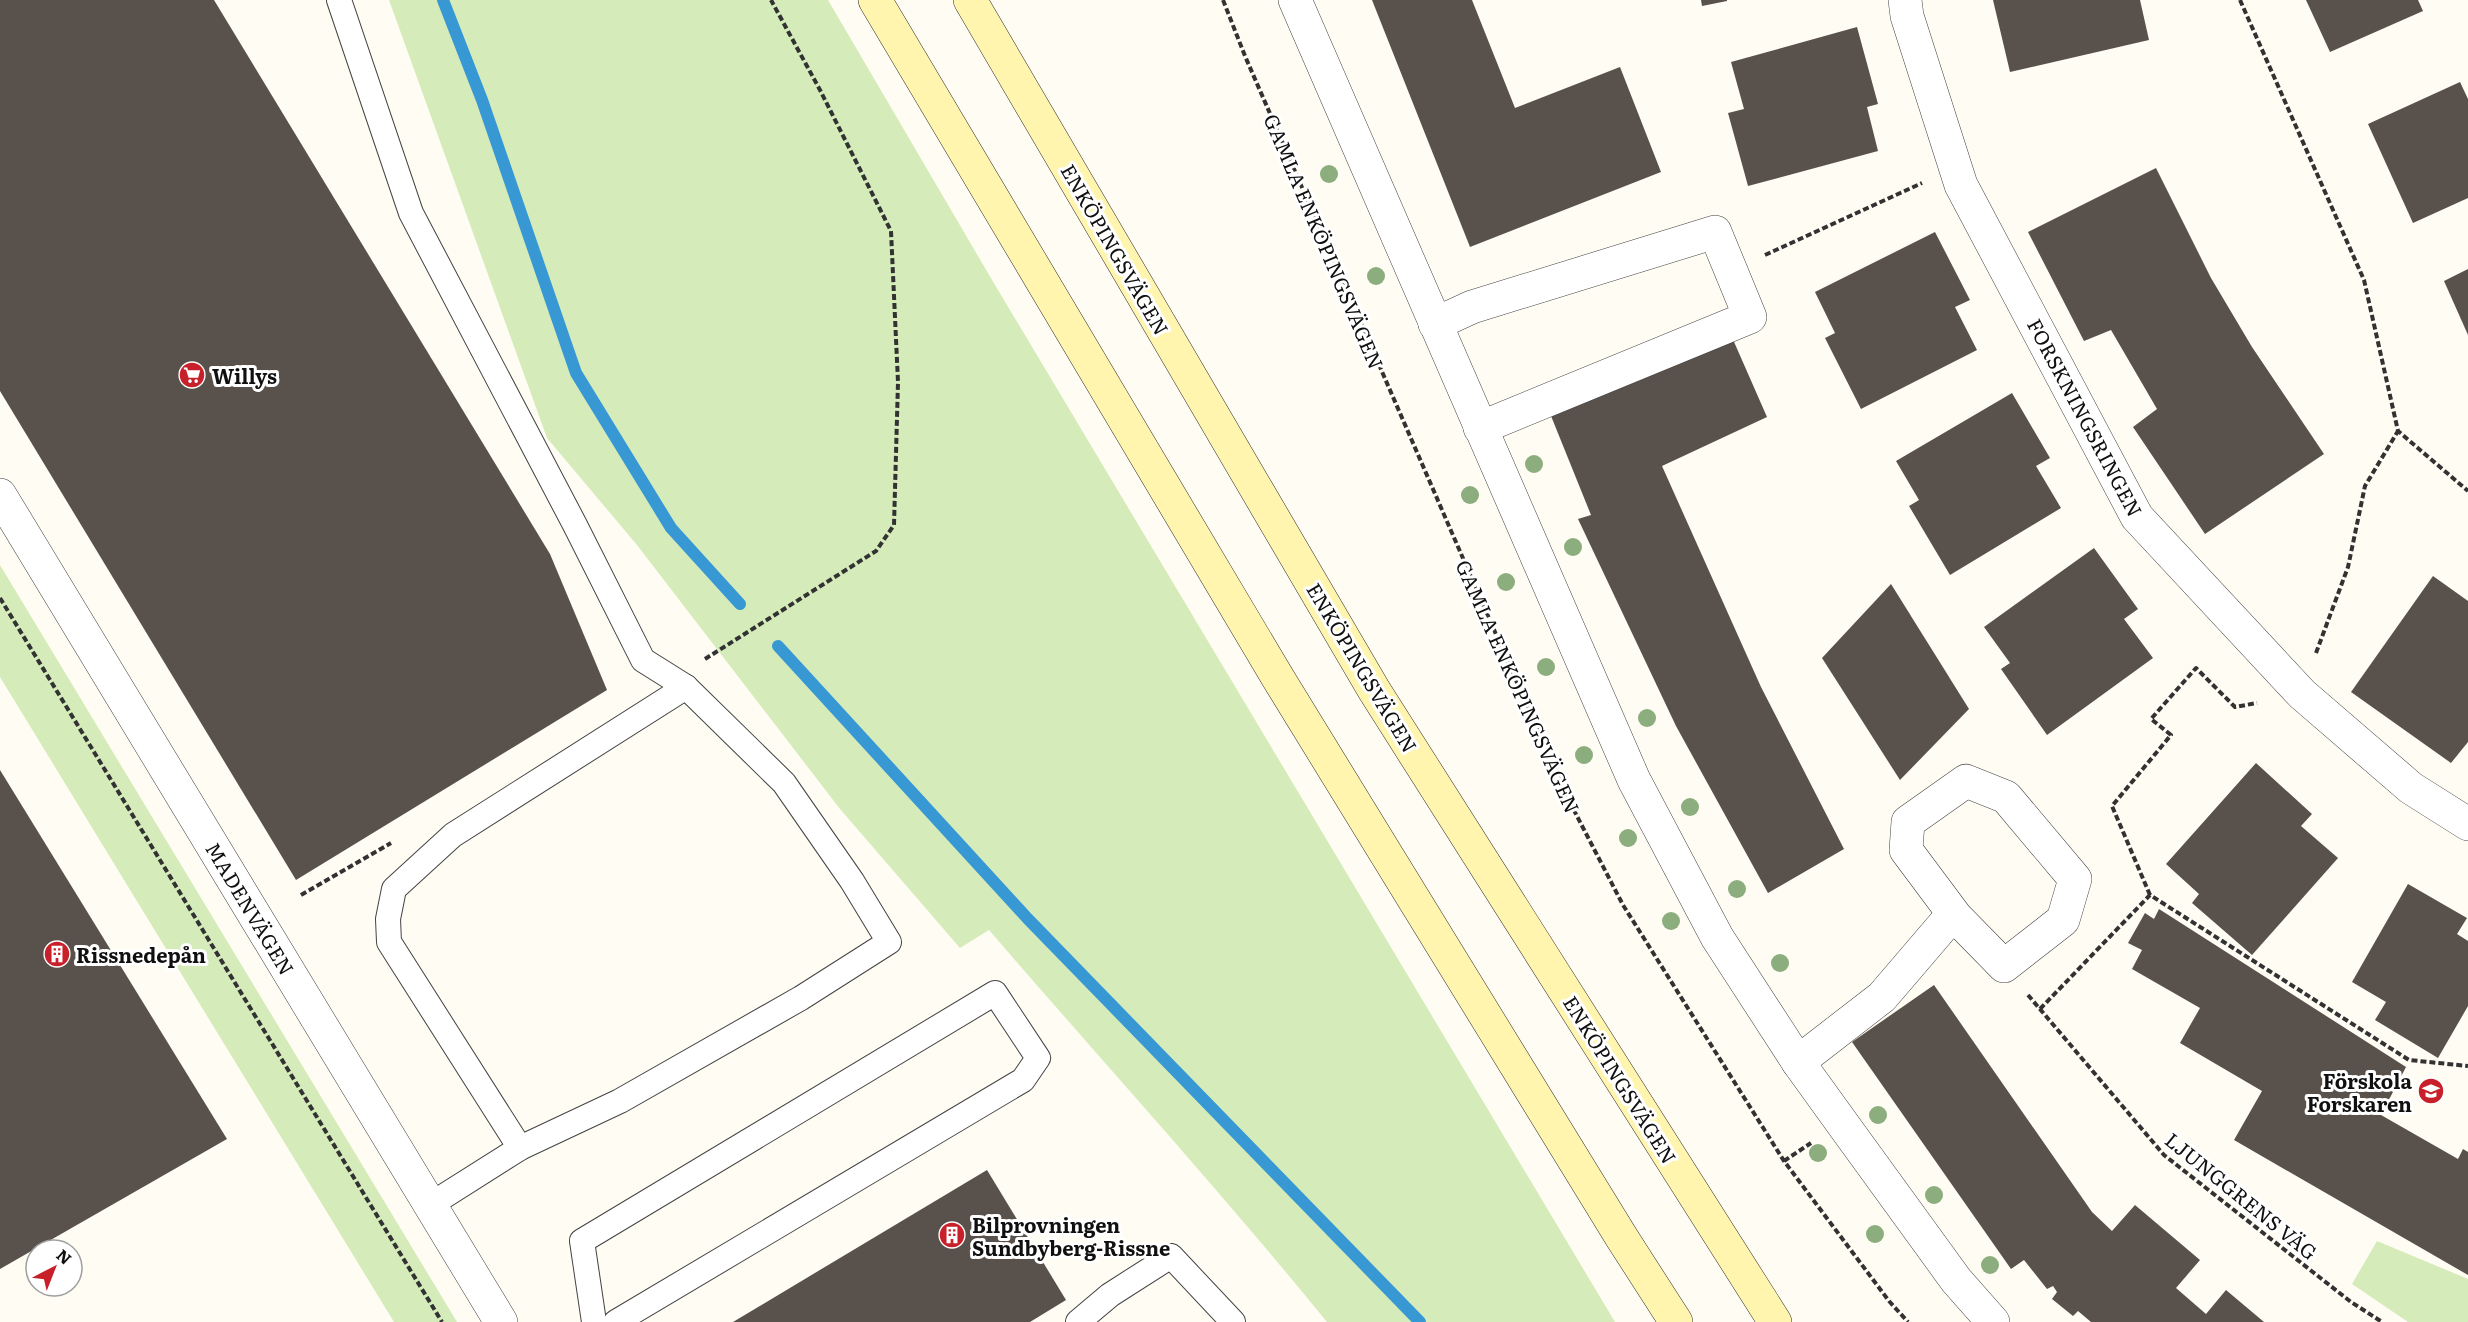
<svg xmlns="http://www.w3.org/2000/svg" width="2468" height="1322" viewBox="0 0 2468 1322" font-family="Literata,serif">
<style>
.green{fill:#d5ecba}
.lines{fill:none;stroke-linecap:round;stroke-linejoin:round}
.stream{stroke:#3898d4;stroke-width:12}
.building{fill:#59514b}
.service-casing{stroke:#434343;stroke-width:26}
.minor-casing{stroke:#434343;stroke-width:34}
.secondary-casing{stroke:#323232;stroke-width:34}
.path{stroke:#323232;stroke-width:4;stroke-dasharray:6 3;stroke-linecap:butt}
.service{stroke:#fff;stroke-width:24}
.minor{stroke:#fff;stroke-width:33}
.secondary{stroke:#fff5ae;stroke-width:33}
.tree{fill:#8cad7d}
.labels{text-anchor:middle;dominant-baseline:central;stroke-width:6;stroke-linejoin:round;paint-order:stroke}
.street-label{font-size:20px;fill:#101010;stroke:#fff}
.poi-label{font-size:20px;font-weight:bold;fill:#101010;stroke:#fff;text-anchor:start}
</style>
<rect width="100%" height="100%" fill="#fffcf3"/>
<!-- green -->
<g class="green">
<path d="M389,0H828L995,285L1615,1322H1327C1218,1188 1102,1061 989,930L960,948L840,809L637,545L547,438Z"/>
<polygon points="0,565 457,1322 394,1322 0,677"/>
<polygon points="2377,1241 2468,1279 2468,1322 2408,1322 2352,1284"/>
</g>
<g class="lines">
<!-- stream -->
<g class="stream">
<polyline points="443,0 482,100 576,373 671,528 740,604"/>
<polyline points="778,646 1028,919 1420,1322"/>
</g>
</g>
<!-- building -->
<g class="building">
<polygon points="0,0 214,0 550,554 607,690 296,880 0,391"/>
<polygon points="1372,0 1472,0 1515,108 1620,67 1661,172 1470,247"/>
<polygon points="1701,0 1727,0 1727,1 1702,6"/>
<polygon points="1993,0 2140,0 2149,40 2010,72"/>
<polygon points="2306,0 2418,0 2423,11 2330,52"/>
<polygon points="1857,27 1878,104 1867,107 1878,151 1748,186 1728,113 1744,109 1731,62"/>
<polygon points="2460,82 2468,99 2468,198 2413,223 2368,124"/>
<polygon points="2156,168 2211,278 2252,347 2324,454 2205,534 2133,427 2157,409 2111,330 2084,341 2028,232"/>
<polygon points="1935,232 1970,300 1955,307 1977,350 1861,409 1825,338 1835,333 1815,292"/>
<polygon points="2468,269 2468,335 2444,281"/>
<polygon points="1731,335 1767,417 1662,466 1761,687 1844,849 1768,893 1676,726 1578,519 1591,515 1547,406"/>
<polygon points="2012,393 2050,458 2036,466 2061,508 1950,575 1909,506 1919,500 1896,461"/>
<polygon points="2094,548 2138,609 2124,619 2153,658 2047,735 2001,669 2010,663 1984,627"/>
<polygon points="2433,576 2468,601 2468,742 2451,763 2351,692"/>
<polygon points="1891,584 1969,709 1900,780 1822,658"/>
<polygon points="2256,763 2312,814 2301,826 2338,858 2252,955 2192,903 2199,894 2166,864"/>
<polygon points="0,770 227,1139 0,1269"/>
<polygon points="2408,884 2467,918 2457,934 2468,941 2468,1006 2438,1058 2375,1020 2386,1002 2352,982"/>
<polygon points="2159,909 2406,1067 2381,1115 2458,1159 2463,1149 2468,1152 2468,1275 2234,1140 2262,1091 2180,1043 2200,1008 2132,969 2142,950 2128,943 2145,913 2154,919"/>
<polygon points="1934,985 2092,1212 2112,1231 2135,1205 2200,1260 2176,1288 2206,1314 2226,1290 2264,1322 2091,1322 2078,1311 2073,1316 2052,1299 2057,1292 2053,1286 2047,1289 2024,1260 2011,1269 1852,1042"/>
<polygon points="987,1170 1066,1300 1030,1322 733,1322"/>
</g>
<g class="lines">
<defs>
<g id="service">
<polyline points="339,0 411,213 575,525 643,660 686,687 784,783 852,881 889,942 801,998 620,1101 520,1148 430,1205"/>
<polyline points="520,1148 389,942 388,919 394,889 453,835 686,687"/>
<polyline points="594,1322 582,1241 995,993 1038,1058 1023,1080 616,1322"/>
<polyline points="1078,1322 1110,1295 1171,1256 1233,1322"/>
</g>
<g id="minor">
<polyline points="1295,0 1634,780 1717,937 1798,1062 1842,1123 1956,1280 1993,1322"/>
<polyline points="1905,0 1907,16 1961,185 2137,517 2302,694 2411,788 2468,824"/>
<polyline points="1435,324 1472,307 1715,232 1750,317 1480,428"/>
<polyline points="0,495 501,1322"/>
<polygon points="1966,781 2006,797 2075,879 2063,920 2004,966 1956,917 1906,850 1908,822"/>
<polyline points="1798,1062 1882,997 1953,914"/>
</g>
<g id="secondary">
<polyline points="875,0 1278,678 1622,1238 1676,1322"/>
<polyline points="970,0 1374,690 1775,1322"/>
</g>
</defs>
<!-- service casing -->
<use href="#service" class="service-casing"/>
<!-- minor casing -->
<use href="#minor" class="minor-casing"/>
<!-- secondary casing -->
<use href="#secondary" class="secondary-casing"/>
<!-- path -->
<g class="path">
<polyline points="1223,0 1245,56 1564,791 1623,905 1784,1161 1889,1301 1908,1322"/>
<polyline points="2240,0 2364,280 2398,431 2468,491"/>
<polyline points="1765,255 1922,183"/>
<polyline points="0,598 442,1322"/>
<polyline points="2316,653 2348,567 2365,486 2398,431"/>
<polyline points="705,659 876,551 894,525 898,382 891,231 820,90 771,0"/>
<polyline points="301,895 391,843"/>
<polyline points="2150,895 2112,806 2171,735 2151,719 2196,668 2235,707 2257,703"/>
<polyline points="2028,995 2164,1155 2351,1302 2382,1322"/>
<polyline points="2040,1009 2150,895 2409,1060 2468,1066"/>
<polyline points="1784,1161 1811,1143"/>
</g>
<!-- service -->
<use href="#service" class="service"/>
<!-- minor -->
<use href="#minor" class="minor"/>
<!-- secondary -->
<use href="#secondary" class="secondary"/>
</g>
<!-- trees -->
<g class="tree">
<circle cx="1329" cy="174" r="9"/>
<circle cx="1376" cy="276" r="9"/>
<circle cx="1534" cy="464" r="9"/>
<circle cx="1470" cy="495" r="9"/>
<circle cx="1573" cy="547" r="9"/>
<circle cx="1506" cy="582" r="9"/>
<circle cx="1546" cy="667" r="9"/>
<circle cx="1647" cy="718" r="9"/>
<circle cx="1584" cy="755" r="9"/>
<circle cx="1690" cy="807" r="9"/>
<circle cx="1628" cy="838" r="9"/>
<circle cx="1737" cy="889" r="9"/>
<circle cx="1671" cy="921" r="9"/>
<circle cx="1780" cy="963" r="9"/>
<circle cx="1878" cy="1115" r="9"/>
<circle cx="1818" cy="1153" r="9"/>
<circle cx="1934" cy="1195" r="9"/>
<circle cx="1875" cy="1234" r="9"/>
<circle cx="1990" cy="1265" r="9"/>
</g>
<!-- icons -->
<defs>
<symbol id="supermarket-disc" viewBox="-11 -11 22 22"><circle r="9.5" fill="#c8202b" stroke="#fff"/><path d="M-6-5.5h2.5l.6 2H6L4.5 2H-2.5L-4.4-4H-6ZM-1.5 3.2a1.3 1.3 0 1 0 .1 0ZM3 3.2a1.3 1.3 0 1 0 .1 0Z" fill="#fff"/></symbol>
<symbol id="building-disc" viewBox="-11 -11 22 22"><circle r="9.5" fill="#c8202b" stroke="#fff"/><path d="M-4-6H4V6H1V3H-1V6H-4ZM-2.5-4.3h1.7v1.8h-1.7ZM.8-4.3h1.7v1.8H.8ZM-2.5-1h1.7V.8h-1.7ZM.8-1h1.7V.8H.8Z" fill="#fff"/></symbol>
<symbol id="school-disc" viewBox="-11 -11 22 22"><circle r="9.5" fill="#c8202b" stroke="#fff"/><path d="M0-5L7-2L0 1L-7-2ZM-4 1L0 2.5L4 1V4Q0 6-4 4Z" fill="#fff"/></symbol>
</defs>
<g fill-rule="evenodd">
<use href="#supermarket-disc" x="177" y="360" width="30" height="30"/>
<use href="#building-disc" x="42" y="939" width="30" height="30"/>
<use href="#school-disc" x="2416" y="1076" width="30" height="30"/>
<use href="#building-disc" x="937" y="1220" width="30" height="30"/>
</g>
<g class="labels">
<!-- street labels -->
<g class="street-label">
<text transform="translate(1325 241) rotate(67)">GAMLA ENKÖPINGSVÄGEN</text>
<text transform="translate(1116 249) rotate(60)">ENKÖPINGSVÄGEN</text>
<text transform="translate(2086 417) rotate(62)">FORSKNINGSRINGEN</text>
<text transform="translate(1363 667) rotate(59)">ENKÖPINGSVÄGEN</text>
<text transform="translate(1519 686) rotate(66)">GAMLA ENKÖPINGSVÄGEN</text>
<text transform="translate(251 908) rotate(59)">MADENVÄGEN</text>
<text transform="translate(1621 1079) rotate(58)">ENKÖPINGSVÄGEN</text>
<text transform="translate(2242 1195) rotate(39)">LJUNGGRENS VÄG</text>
</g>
<!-- poi labels -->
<g class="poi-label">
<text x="212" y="375">Willys</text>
<text x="76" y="954">Rissnedepån</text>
<text x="2412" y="1080" text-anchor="end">Förskola<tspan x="2412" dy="23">Forskaren</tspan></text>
<text x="972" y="1224">Bilprovningen<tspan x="972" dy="23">Sundbyberg-Rissne</tspan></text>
</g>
</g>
<!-- north arrow -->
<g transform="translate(54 1268) rotate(42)"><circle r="28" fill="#ffffff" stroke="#9f9f9f" stroke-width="1.5"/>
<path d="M0-4.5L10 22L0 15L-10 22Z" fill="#c8202b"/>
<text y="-9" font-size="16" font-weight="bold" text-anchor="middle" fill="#101010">N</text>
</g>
</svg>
